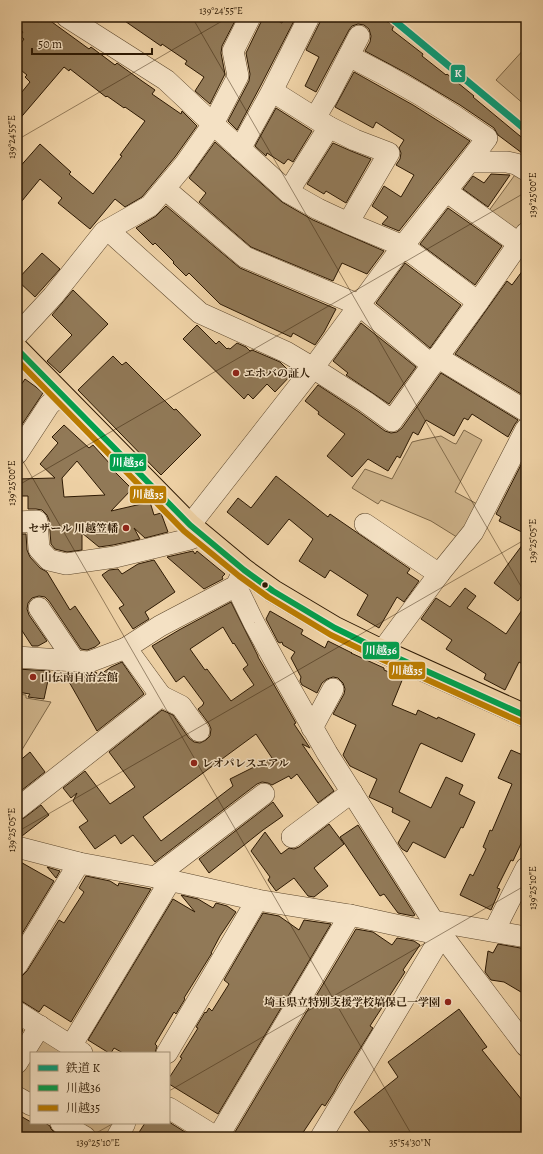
<svg xmlns="http://www.w3.org/2000/svg" width="543" height="1154" viewBox="0 0 543 1154" font-family="Alegreya,'Noto Serif JP',serif">
<style>
.green{fill:#cdb289;stroke:#7d6646}
.building{fill:#917957;stroke:#2d1903;fill-rule:evenodd}
.lines{fill:none;stroke-linecap:round;stroke-linejoin:round}
.minor-casing{stroke:#5d472c;stroke-width:22}
.major-casing{stroke:#2d1903;stroke-width:24}
.minor{stroke:#f4e1c4;stroke-width:21}
.major{stroke:#eed1a5;stroke-width:22}
.bus-1-casing{stroke:#f4e1c4;stroke-width:9}
.bus-2-casing{stroke:#f4e1c4;stroke-width:9}
.bus-1{stroke:#029f4d;stroke-width:6}
.bus-2{stroke:#ba7c01;stroke-width:6}
.rail-1-casing{stroke:#f4e1c4;stroke-width:10}
.rail-1{stroke:#079d78;stroke-width:7}
.ticks{fill:none;stroke:#2d1903;stroke-width:1;stroke-opacity:0.45}
.poi-dot{fill:#8f2418;stroke:#f4e1c4;stroke-width:1.5}
.bus-dot{fill:#2d1903;stroke:#f4e1c4;stroke-width:1.5}
.labels{text-anchor:middle;dominant-baseline:central;stroke-width:3;stroke-linejoin:round;paint-order:stroke}
.poi-label{font-size:11px;font-weight:bold;fill:#2d1903;stroke:#f4e1c4;text-anchor:start}
.line-badge{stroke:#f4e1c4;stroke-width:1.5}
.badge-label{font-size:11px;text-anchor:middle;font-weight:bold;fill:#fff}
.neatline{fill:none;stroke:#2d1903;stroke-width:1.5}
.ticks-label{font-size:10px;text-anchor:middle;fill:#2d1903}
</style>
<rect width="100%" height="100%" fill="#eed1a5"/>
<filter id="stains"><feTurbulence type="fractalNoise" baseFrequency=".005" numOctaves="4"/><feColorMatrix values="0 0 0 0 .2 0 0 0 0 .09 0 0 0 0 .02 0 0 0 .5 -.17"/></filter>
<radialGradient id="worn" r=".72"><stop offset=".6" stop-color="#630" stop-opacity="0"/><stop offset="1" stop-color="#630" stop-opacity=".3"/></radialGradient>
<!-- green -->
<g class="green">
<polygon points="526,47 526,106 496,80"/>
<polygon points="517,172 526,176 526,224 516,237 485,216"/>
<polygon points="464,430 482,440 455,492 479,505 460,539 431,521 381,500 378,504 352,488 365,469 392,479 412,442 420,440 441,436 453,443 456,444"/>
<polygon points="17,694 26,695 26,698 51,702 17,758"/>
<polygon points="41,1035 70,1053 31,1053 31,1098 17,1090 17,1072"/>
<polygon points="72,1123 118,1123 110,1137 95,1137"/>
</g>
<!-- building -->
<g class="building">
<polygon points="17,17 45,17 89,49 91,47 115,65 117,63 142,81 155,90 152,94 181,114 182,111 197,126 175,157 142,197 125,207 115,199 90,229 58,203 62,198 40,179 17,207 17,170 40,144 71,172 69,174 93,194 122,156 120,155 145,121 125,107 124,108 107,96 106,97 70,69 69,71 64,67 17,122 17,98 30,82 25,77 27,75 17,67 17,49 24,39 20,36 23,32 17,27"/>
<polygon points="119,17 237,17 222,46 221,53 225,74 210,104 195,91 204,77 185,64 187,61 162,44 161,46"/>
<polygon points="262,17 271,17 282,23 285,17 296,17 261,85 237,130 228,121 249,81 250,74 246,53 261,22"/>
<polygon points="321,17 378,17 394,25 392,30 423,54 422,56 446,75 447,74 474,96 473,97 526,141 526,156 498,135 494,128 460,105 408,74 365,51 370,42 371,36 369,29 364,25 358,24 352,26 349,30 316,92 305,86 319,57 306,50 320,22"/>
<polygon points="354,72 413,105 470,141 399,231 382,224 388,217 372,206 384,186 401,197 414,175 396,165 400,159 401,153 399,148 404,140 376,122 373,128 335,107"/>
<polygon points="276,108 312,131 293,162 288,159 284,164 267,153 266,156 255,146"/>
<polygon points="215,142 282,202 313,220 384,251 367,274 342,263 333,281 251,247 199,202 206,193 189,178"/>
<polygon points="333,143 351,151 371,159 346,203 326,191 324,194 307,184"/>
<polygon points="491,174 510,175 488,207 463,189 473,176 484,183"/>
<polygon points="166,206 240,268 336,309 324,332 315,345 293,333 291,337 220,304 189,273 186,276 173,263 174,262 155,243 153,245 136,228 156,216"/>
<polygon points="448,208 502,246 475,285 420,244"/>
<polygon points="42,253 60,269 35,297 17,280"/>
<polygon points="405,263 461,305 430,348 376,303"/>
<polygon points="526,266 526,397 455,354 507,281 512,285"/>
<polygon points="73,290 108,324 60,373 47,361 72,335 52,315"/>
<polygon points="361,323 416,367 389,404 346,375 348,373 333,361"/>
<polygon points="197,325 216,344 219,341 227,349 228,348 230,349 237,343 246,347 250,351 252,350 280,362 292,374 275,392 267,384 253,399 248,394 244,399 183,339"/>
<polygon points="113,356 122,365 126,362 174,410 176,409 201,435 161,475 78,390"/>
<polygon points="441,373 518,420 515,424 508,437 472,414 468,420 464,418 454,436 426,420 418,435 413,432 400,458 397,456 388,471 368,459 352,477 327,456 345,434 318,414 319,412 305,401 318,385 359,412 385,431 391,433 397,432 402,428"/>
<polygon points="25,379 36,387 43,393 17,432 17,391"/>
<path d="M64,425L89,448L93,445L111,465L109,466L132,489L111,511L150,502L154,515L161,513L168,532L145,538L134,528L140,539L113,545L99,547L82,533V550L67,552L55,549L51,544L49,520L47,515L42,510L36,509H28V496H17V479L55,478L40,464L58,443L52,437ZM77,461L105,495L64,497L62,478Z"/>
<polygon points="526,455 526,534 499,521 501,517 496,514"/>
<polygon points="276,476 328,517 330,514 410,569 407,573 419,581 404,602 397,597 379,628 357,615 368,595 330,570 325,578 299,561 313,539 289,519 268,545 227,512 238,498 251,508"/>
<polygon points="17,534 26,534 27,550 30,557 40,568 47,572 70,610 75,606 100,643 95,647 87,650 81,649 49,601 45,597 39,596 32,598 28,603 27,609 29,615 47,641 38,646 32,646 17,623"/>
<polygon points="526,540 526,590 518,601 494,583"/>
<polygon points="193,551 195,554 197,551 225,574 222,577 223,579 204,589 167,557"/>
<polygon points="154,560 175,592 145,612 149,619 133,629 119,608 124,605 102,575 109,570 118,569 122,574 138,564"/>
<polygon points="465,588 476,596 467,608 490,623 506,634 526,604 526,666 519,662 505,690 484,679 486,674 446,649 452,640 421,619 436,598 450,607"/>
<path d="M231,602L258,656V657L296,723L294,724L310,748L302,744L334,791L318,803L297,774L291,779L289,776L272,785L268,783L262,782L257,784L155,862L133,835L121,844L115,835L95,849L79,827L88,821L73,801L77,793L71,798L63,788L85,771L110,804L135,787L109,752L162,710L173,715L189,738L194,742L200,743L206,740L210,736L211,729L209,724L198,709L203,705V704L204,703L184,676L176,682L152,646L179,630ZM223,627L233,644L234,643L248,665L243,669L254,685L231,701L207,669L205,670L190,649ZM256,734L272,758L230,779L233,786L161,841L143,817Z"/>
<polygon points="270,611 303,630 301,634 325,648 328,641 352,653 351,653 384,668 384,670 403,678 392,705 416,715 418,710 437,719 438,717 475,734 462,762 421,743 421,744 420,744 399,792 431,808 446,777 463,785 459,794 475,802 463,828 461,827 445,858 413,842 407,852 402,849 398,843 410,821 392,812 393,808 369,797 377,779 350,766 343,755 356,725 333,714 344,694 345,689 343,683 338,678 333,677 327,679 322,683 317,693 302,685 300,681 301,677 291,658 295,652 283,645 282,642 280,643 278,642 266,619"/>
<polygon points="122,662 144,694 97,731 68,680 80,673 88,674 96,672 98,676 111,667"/>
<polygon points="17,669 50,671 44,699 28,697 30,694 17,692"/>
<polygon points="511,750 525,756 526,753 526,833 513,861 511,860 497,888 500,889 491,910 460,895 470,874 473,876 486,849 483,847 490,830 492,831 512,784 498,778"/>
<polygon points="30,752 45,772 17,794 17,763"/>
<polygon points="273,802 283,816 263,830 209,873 199,859"/>
<polygon points="41,805 49,815 22,836 17,829 17,821 24,818"/>
<polygon points="329,824 344,844 314,868 328,886 314,897 308,896 294,878 276,891 268,880 270,877 251,851 265,832 281,854 289,848 294,849 299,847"/>
<polygon points="358,825 415,915 413,916 398,913 384,894 380,896 340,837"/>
<polygon points="17,860 54,881 17,942"/>
<polygon points="47,867 60,871 56,878"/>
<polygon points="86,876 110,881 118,886 119,883 151,889 71,1022 44,1005 39,1012 23,1002 17,1000 17,977 22,976 27,971 59,920 64,923 84,892 79,888"/>
<polygon points="181,895 198,899 213,908 216,903 227,906 236,912 220,936 211,953 212,953 184,998 185,999 176,1014 174,1012 155,1044 157,1046 155,1053 123,1053 114,1048 111,1053 109,1053 88,1040 173,899 195,912"/>
<polygon points="263,913 279,916 299,930 304,920 331,924 218,1114 169,1084 169,1078 182,1058 180,1057 198,1028 196,1027 205,1012 206,1013 209,1008 212,1011 229,984 224,980"/>
<polygon points="356,929 373,932 392,945 397,938 414,941 420,945 403,970 405,972 370,1026 373,1028 338,1084 334,1092 325,1106 322,1104 300,1137 232,1137"/>
<polygon points="498,944 526,949 526,995 504,982 491,980 485,972 488,951 493,953"/>
<polygon points="459,1009 487,1047 482,1050 526,1105 526,1137 374,1137 354,1112 398,1077 388,1062"/>
<polygon points="17,1026 23,1030 17,1040"/>
<polygon points="17,1114 31,1122 31,1123 45,1123 50,1126 51,1129 55,1133 61,1137 17,1137"/>
<polygon points="169,1122 193,1137 136,1137 145,1123 169,1123"/>
</g>
<g class="lines">
<defs>
<g id="minor">
<polyline points="67,17 166,80 213,124 288,192 318,209 348,223 403,246 478,302"/>
<path d="M349,56C397,80 443,107 487,138L469,162"/>
<polyline points="272,91 329,127 355,140 389,153 348,223"/>
<polyline points="315,118 328,96 359,36"/>
<polyline points="240,149 272,91 309,17"/>
<polyline points="165,189 245,257 359,305 432,365"/>
<polyline points="446,191 518,243"/>
<polyline points="288,192 329,127"/>
<polyline points="108,230 200,313 286,352 313,368 366,402 392,421 432,365 478,302 526,233"/>
<polyline points="17,335 53,296 104,232 150,206 185,164 213,124 238,76 233,51 250,17"/>
<polyline points="437,357 526,411"/>
<polyline points="17,454 49,405 61,394"/>
<polyline points="17,522 37,521 39,549 49,560 66,564 115,557 190,539 201,535"/>
<polyline points="365,524 439,574"/>
<polyline points="190,525 313,368 403,246 469,162 507,162 516,164 526,170"/>
<polyline points="236,586 254,623 278,667 327,753 442,935 526,1046"/>
<polyline points="39,608 74,660"/>
<polyline points="126,648 161,696"/>
<polyline points="382,651 439,574 473,532 526,429"/>
<polyline points="17,657 89,662 126,648 160,626 236,586 242,574"/>
<polyline points="312,728 333,689"/>
<polyline points="17,809 161,696 181,706 199,731"/>
<polyline points="292,837 352,792"/>
<polyline points="17,847 79,863 155,877 257,900 350,915 442,935 321,1137"/>
<polyline points="155,877 264,794"/>
<polyline points="433,921 526,937"/>
<polyline points="494,931 526,868"/>
<polyline points="17,965 79,863"/>
<polyline points="17,1012 82,1053"/>
<polyline points="71,1046 170,881"/>
<polyline points="167,1053 257,900"/>
<polyline points="17,1063 40,1026"/>
<polyline points="17,1097 31,1105"/>
<polyline points="169,1108 216,1137"/>
<polyline points="61,1123 85,1137"/>
<polyline points="117,1137 125,1123"/>
<polyline points="218,1137 350,915"/>
</g>
<polyline id="major" points="17,349 190,525 244,570 273,591 335,628 382,651 526,716"/>
</defs>
<!-- minor casing -->
<use href="#minor" class="minor-casing"/>
<!-- major casing -->
<use href="#major" class="major-casing"/>
<!-- minor -->
<use href="#minor" class="minor"/>
<!-- major -->
<use href="#major" class="major"/>
<defs>
<polyline id="bus-1" points="17,349 190,525 244,570 273,591 335,628 382,651 526,716"/>
<polyline id="bus-2" points="17,360 184,531 239,576 268,597 331,635 379,658 523,723"/>
</defs>
<!-- bus-1 casing -->
<use href="#bus-1" class="bus-1-casing"/>
<!-- bus-2 casing -->
<use href="#bus-2" class="bus-2-casing"/>
<!-- bus-1 -->
<use href="#bus-1" class="bus-1"/>
<!-- bus-2 -->
<use href="#bus-2" class="bus-2"/>
<defs>
<polyline id="rail-1" points="390,17 526,130"/>
</defs>
<!-- rail-1 casing -->
<use href="#rail-1" class="rail-1-casing"/>
<!-- rail-1 -->
<use href="#rail-1" class="rail-1"/>
</g>
<!-- ticks -->
<path class="ticks" d="M192,17L526,595M17,140L229,17M17,451L413,1137M17,486L526,192M17,832L526,539M169,1091L526,885M89,1137L114,1123"/>
<!-- markers -->
<g class="poi-dot">
<circle cx="236" cy="373" r="4"/>
<circle cx="126" cy="528" r="4"/>
<circle cx="33" cy="677" r="4"/>
<circle cx="194" cy="763" r="4"/>
<circle cx="448" cy="1002" r="4"/>
</g>
<circle class="bus-dot" cx="265" cy="585" r="3.5"/>
<g class="labels">
<!-- poi labels -->
<g class="poi-label">
<text x="244" y="373">エホバの証人</text>
<text x="118" y="528" text-anchor="end">セザール 川越笠幡</text>
<text x="41" y="677">山伝南自治会館</text>
<text x="202" y="763">レオパレスエアル</text>
<text x="440" y="1002" text-anchor="end">埼玉県立特別支援学校塙保己一学園</text>
</g>
</g>
<g class="line-badge">
<rect x="450" y="64" width="16" height="19" rx="4" fill="#079d78"/>
<rect x="109" y="453" width="38" height="19" rx="4" fill="#029f4d"/>
<rect x="129" y="485" width="38" height="19" rx="4" fill="#ba7c01"/>
<rect x="362" y="641" width="38" height="19" rx="4" fill="#029f4d"/>
<rect x="388" y="661" width="38" height="19" rx="4" fill="#ba7c01"/>
</g>
<g class="badge-label">
<text x="458" y="77">K</text>
<text x="128" y="466">川越36</text>
<text x="148" y="498">川越35</text>
<text x="381" y="654">川越36</text>
<text x="407" y="674">川越35</text>
</g>
<!-- margin -->
<rect width="543" height="1154" fill="none" stroke="#eed1a5" stroke-width="44"/>
<!-- legend -->
<rect x="30" y="1052" width="140" height="72" fill="#f4e1c4" stroke="#a49177"/>
<rect x="38" y="1065" width="20" height="6" fill="#079d78" stroke="#a49177"/>
<text x="66" y="1072" font-size="12" fill="#2d1903">鉄道 K</text>
<rect x="38" y="1085" width="20" height="6" fill="#029f4d" stroke="#a49177"/>
<text x="66" y="1092" font-size="12" fill="#2d1903">川越36</text>
<rect x="38" y="1105" width="20" height="6" fill="#ba7c01" stroke="#a49177"/>
<text x="66" y="1112" font-size="12" fill="#2d1903">川越35</text>
<!-- scale -->
<path d="M32 48v6h120v-6" fill="none" stroke="#2d1903" stroke-width="2"/>
<text x="38" y="48" font-size="12" fill="#2d1903" stroke="#f4e1c4" stroke-width="3" paint-order="stroke">50 m</text>
<rect x="22" y="22" width="499" height="1110" class="neatline"/>
<g class="ticks-label">
<text x="221" y="14">139°24'55"E</text>
<text transform="translate(11 137) rotate(-90)" y="4">139°24'55"E</text>
<text transform="translate(532 195) rotate(-90)" y="4">139°25'00"E</text>
<text transform="translate(11 483) rotate(-90)" y="4">139°25'00"E</text>
<text transform="translate(532 541) rotate(-90)" y="4">139°25'05"E</text>
<text transform="translate(11 830) rotate(-90)" y="4">139°25'05"E</text>
<text transform="translate(532 888) rotate(-90)" y="4">139°25'10"E</text>
<text x="98" y="1146">139°25'10"E</text>
<text x="410" y="1146">35°54'30"N</text>
</g>
<rect width="100%" height="100%" filter="url(#stains)"/>
<rect width="100%" height="100%" fill="url(#worn)"/>
</svg>
